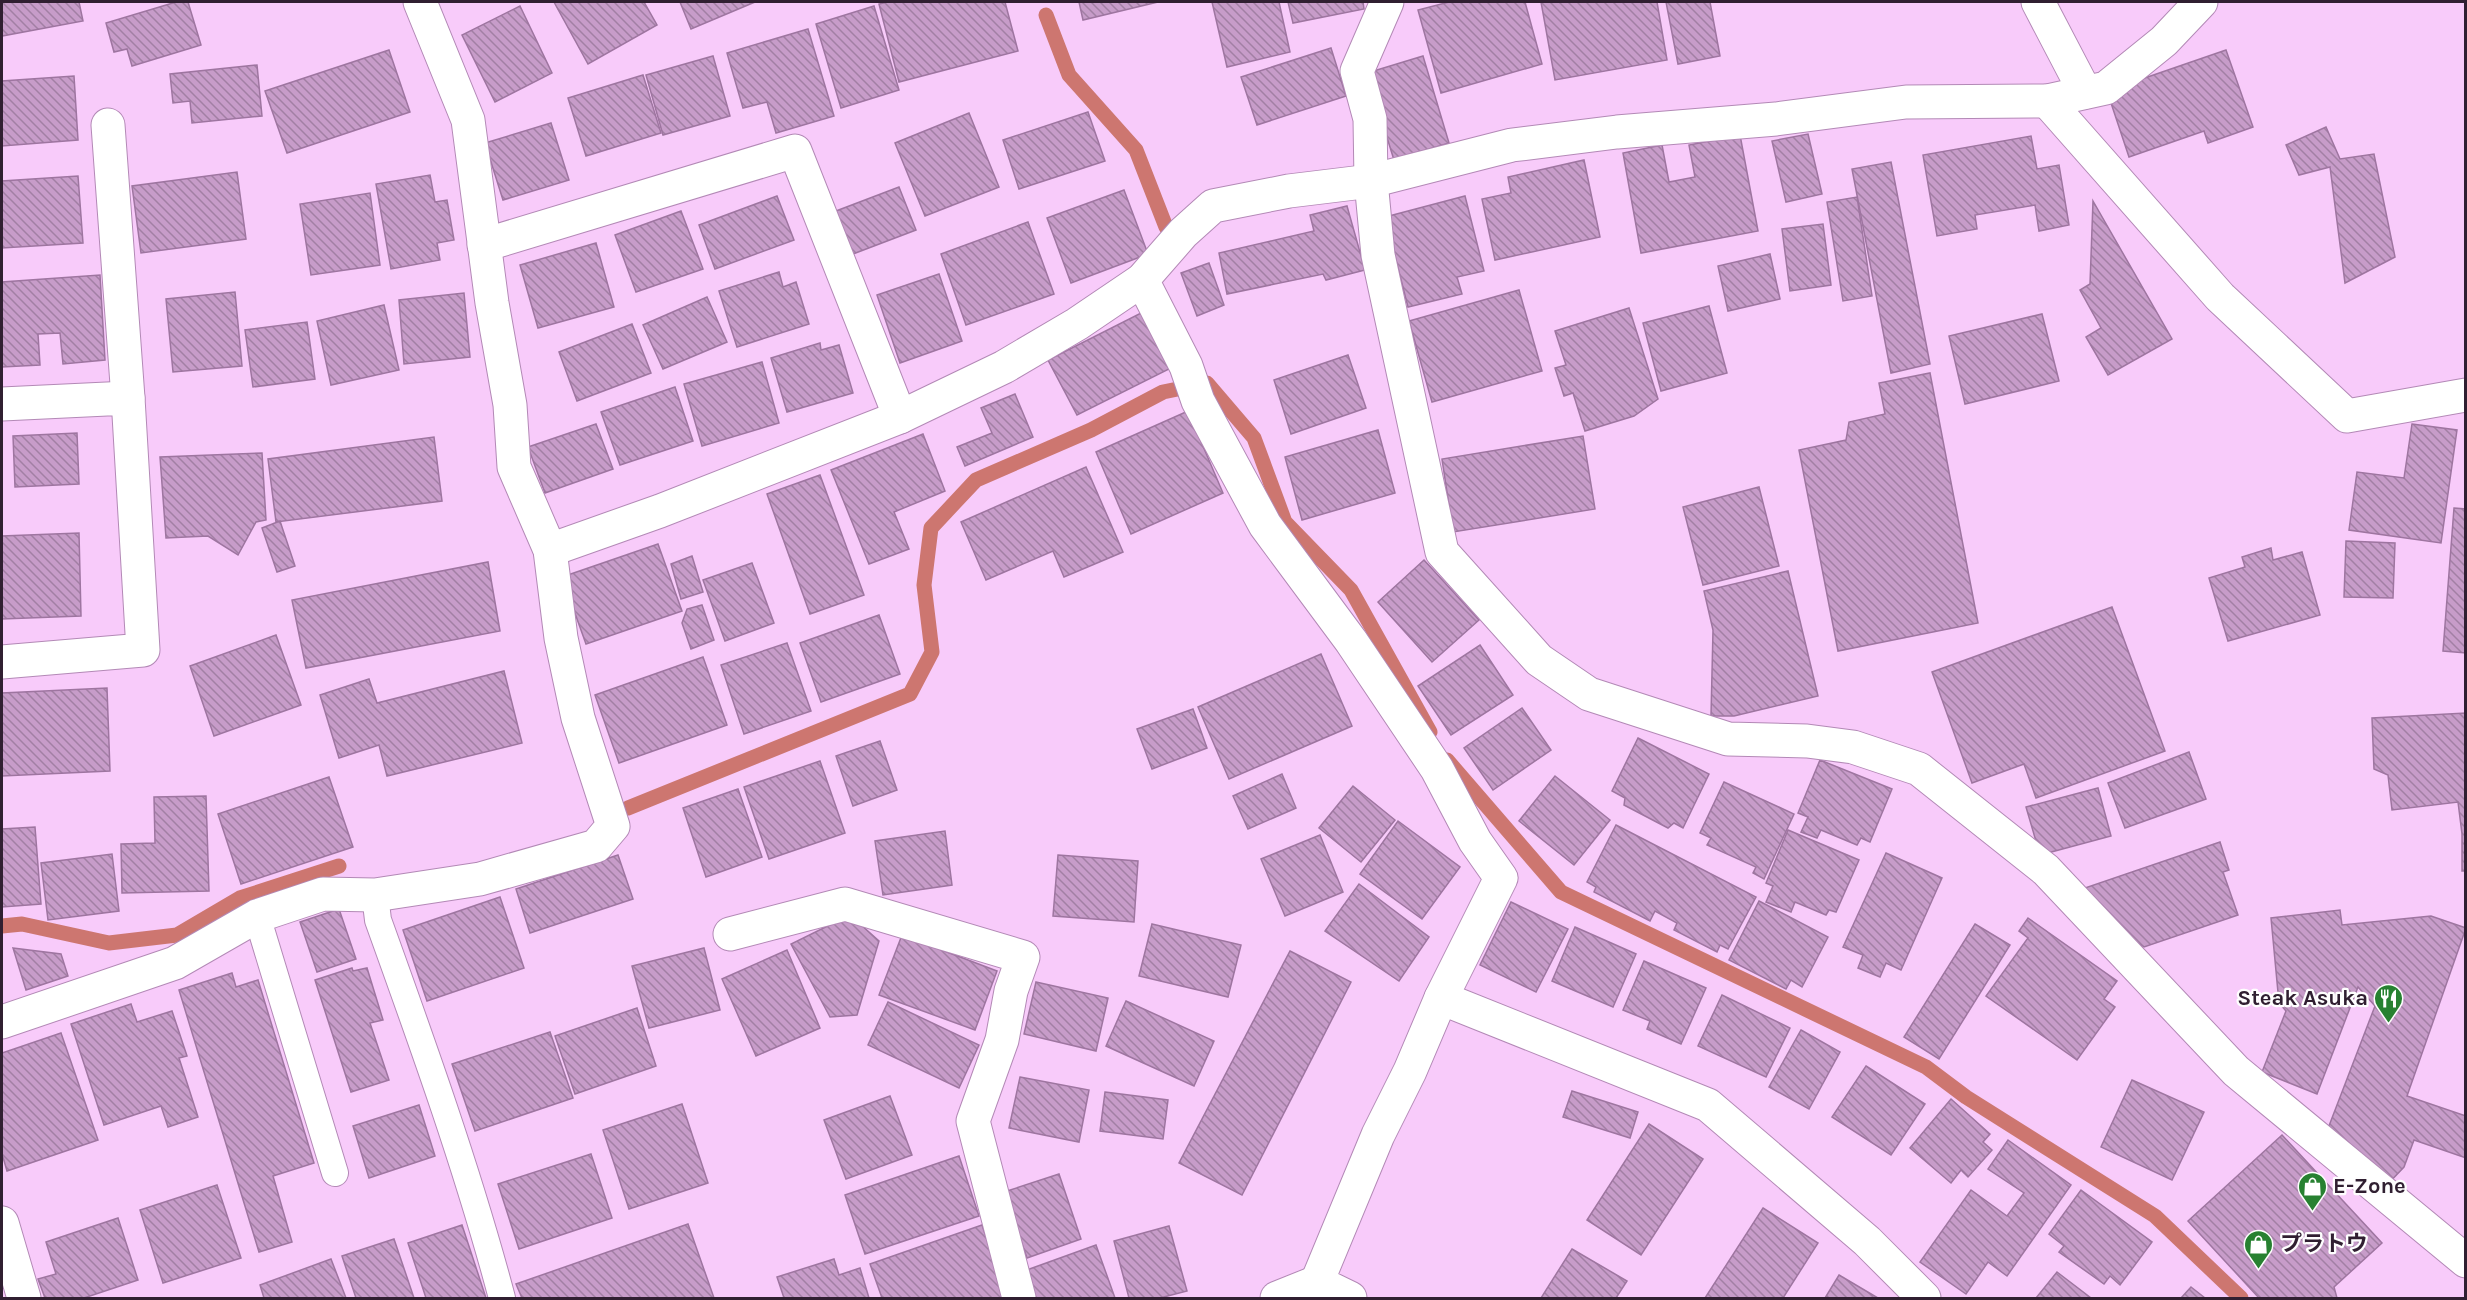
<svg xmlns="http://www.w3.org/2000/svg" width="2467" height="1300" viewBox="0 0 2467 1300" font-family="Karla,'Noto Sans JP',sans-serif">
<style>
.lines{fill:none;stroke-linecap:round;stroke-linejoin:round}
.stream{stroke:#cd7670;stroke-width:15}
.building{fill:url(#building-back-hatch);stroke:#9e75a0;stroke-width:1.5}
.lane-casing{stroke:#b389b6;stroke-width:28}
.street-casing{stroke:#b389b6;stroke-width:35}
.lane{stroke:#fff;stroke-width:26}
.street{stroke:#fff;stroke-width:33}
.labels{text-anchor:middle;dominant-baseline:central;stroke-width:4.5;stroke-linejoin:round;paint-order:stroke}
.poi-label{font-size:22px;font-weight:bold;fill:#301f31;stroke:#fefefe;text-anchor:start}
</style>
<defs>
<pattern id="building-back-hatch" width="6" height="6" patternUnits="userSpaceOnUse" patternTransform="scale(1.5)"><rect width="6" height="6" fill="#c79cc9"/><path d="M-1 5l2 2M0 0l6 6M5-1l2 2" fill="none" stroke="#a27fa4"/></pattern>
</defs>
<rect width="100%" height="100%" fill="#f8cbfa"/>
<g class="lines">
<!-- stream -->
<g class="stream">
<polyline points="1046,15 1069,75 1136,150 1166,227"/>
<polyline points="1447,760 1561,892 1926,1067 1966,1097 2155,1216 2241,1298"/>
<polyline points="628,808 910,694 932,652 924,585 931,528 976,480 1091,430 1163,392 1207,383 1254,438 1285,522 1351,590 1430,732"/>
<polyline points="2,926 22,924 109,943 177,935 240,898 339,866"/>
</g>
</g>
<!-- building -->
<g class="building">
<polygon points="2,2 79,2 83,21 2,36"/>
<polygon points="176,2 188,2 201,45 132,66 127,49 114,52 106,23"/>
<polygon points="554,2 644,2 657,25 588,64"/>
<polygon points="680,2 755,2 691,29"/>
<polygon points="888,2 1005,2 1018,51 899,82 879,4"/>
<polygon points="1079,2 1158,2 1083,20"/>
<polygon points="1212,2 1279,2 1290,52 1227,67"/>
<polygon points="1288,2 1363,2 1364,9 1293,23"/>
<polygon points="1449,2 1525,2 1542,64 1441,93 1418,10"/>
<polygon points="1541,2 1657,2 1667,60 1555,80"/>
<polygon points="1666,2 1710,2 1720,56 1678,64"/>
<polygon points="520,6 552,73 495,102 462,35"/>
<polygon points="874,6 899,90 841,108 816,24"/>
<polygon points="808,29 834,116 776,133 767,102 743,108 727,53"/>
<polygon points="1331,48 1346,96 1257,125 1241,77"/>
<polygon points="389,50 410,112 287,153 265,91"/>
<polygon points="2226,50 2253,127 2208,143 2204,131 2129,157 2107,91"/>
<polygon points="713,56 730,116 663,135 646,75"/>
<polygon points="1423,56 1449,143 1394,160 1367,73"/>
<polygon points="257,65 262,116 192,123 190,101 173,103 170,74"/>
<polygon points="643,75 661,133 586,156 568,98"/>
<polygon points="74,76 78,140 2,146 2,81"/>
<polygon points="1088,112 1105,161 1019,189 1003,140"/>
<polygon points="969,113 999,187 925,216 895,143"/>
<polygon points="551,123 569,180 503,200 485,143"/>
<polygon points="2326,127 2340,159 2374,154 2395,257 2345,283 2330,167 2299,175 2286,145"/>
<polygon points="1808,134 1822,194 1786,202 1772,141"/>
<polygon points="1740,135 1758,231 1641,253 1623,153 1662,145 1669,182 1695,177 1689,145"/>
<polygon points="2031,136 2037,169 2059,165 2069,225 2039,231 2035,205 1975,215 1977,229 1937,236 1923,155"/>
<polygon points="1584,160 1600,237 1495,260 1482,199 1511,193 1508,177"/>
<polygon points="1891,162 1930,364 1891,373 1852,169"/>
<polygon points="237,172 246,239 141,253 132,186"/>
<polygon points="430,175 435,202 447,200 454,240 437,243 440,260 391,269 376,184"/>
<polygon points="78,176 83,243 2,248 2,181"/>
<polygon points="899,187 916,230 853,254 836,211"/>
<polygon points="1124,190 1148,254 1071,283 1047,218"/>
<polygon points="370,193 380,265 311,275 300,204"/>
<polygon points="777,196 794,240 715,269 699,225"/>
<polygon points="1465,196 1484,271 1457,277 1462,294 1408,307 1385,217"/>
<polygon points="1857,197 1872,296 1843,301 1827,202"/>
<polygon points="2093,201 2172,339 2108,375 2086,337 2101,328 2080,290 2090,284"/>
<polygon points="1347,206 1365,270 1326,280 1323,274 1227,294 1219,253 1314,231 1310,215"/>
<polygon points="681,211 703,269 636,292 615,235"/>
<polygon points="1028,222 1054,294 966,325 941,254"/>
<polygon points="1823,224 1831,285 1790,291 1782,229"/>
<polygon points="596,243 614,307 538,328 520,265"/>
<polygon points="1770,254 1780,299 1728,311 1718,266"/>
<polygon points="1209,263 1224,305 1197,316 1181,273"/>
<polygon points="779,272 783,287 796,282 809,324 737,347 719,291"/>
<polygon points="939,274 962,341 900,363 877,295"/>
<polygon points="100,275 105,360 63,364 60,333 38,334 40,365 2,367 2,282"/>
<polygon points="1519,290 1542,371 1432,402 1409,321"/>
<polygon points="235,292 242,366 173,372 166,299"/>
<polygon points="464,293 470,357 404,364 399,300"/>
<polygon points="707,297 727,342 663,369 643,325"/>
<polygon points="384,305 399,370 331,385 317,321"/>
<polygon points="1709,306 1727,373 1661,391 1643,323"/>
<polygon points="1629,308 1658,399 1634,416 1585,431 1573,393 1564,396 1555,368 1566,365 1555,331"/>
<polygon points="1145,311 1173,367 1077,415 1048,360"/>
<polygon points="2042,314 2059,381 1965,404 1949,336"/>
<polygon points="307,322 315,379 253,387 245,330"/>
<polygon points="632,324 651,373 577,401 559,352"/>
<polygon points="820,343 821,350 839,345 853,393 787,412 771,358"/>
<polygon points="1348,355 1366,408 1291,434 1274,380"/>
<polygon points="762,362 779,423 702,446 684,384"/>
<polygon points="1930,373 1978,623 1838,651 1799,450 1846,440 1849,422 1885,414 1879,383"/>
<polygon points="675,387 693,441 620,465 601,412"/>
<polygon points="1015,394 1033,437 965,466 957,447 992,433 981,408"/>
<polygon points="1188,411 1223,493 1131,534 1096,452"/>
<polygon points="596,424 613,469 545,493 528,447"/>
<polygon points="2412,424 2457,430 2441,543 2349,530 2357,472 2404,478"/>
<polygon points="1378,430 1395,493 1302,520 1285,457"/>
<polygon points="77,433 79,484 15,487 13,436"/>
<polygon points="923,434 945,491 894,512 909,549 869,564 831,470"/>
<polygon points="1583,436 1595,509 1453,532 1442,459"/>
<polygon points="434,437 442,501 276,522 268,459"/>
<polygon points="262,453 266,520 256,522 238,555 208,536 166,538 160,457"/>
<polygon points="1086,467 1123,552 1064,577 1053,551 986,580 961,522"/>
<polygon points="820,475 864,595 810,614 767,494"/>
<polygon points="1759,487 1779,566 1703,585 1683,507"/>
<polygon points="2454,508 2466,509 2466,653 2443,651"/>
<polygon points="280,521 295,566 277,572 262,528"/>
<polygon points="79,533 81,616 2,619 2,536"/>
<polygon points="2346,541 2395,543 2393,598 2344,597"/>
<polygon points="658,544 682,611 586,644 562,577"/>
<polygon points="2271,548 2273,560 2302,552 2320,615 2228,641 2209,578 2245,567 2242,557"/>
<polygon points="692,556 703,592 681,599 671,564"/>
<polygon points="1424,560 1479,620 1432,662 1378,602"/>
<polygon points="488,562 500,631 306,668 292,600"/>
<polygon points="752,563 774,623 725,641 703,580"/>
<polygon points="1788,571 1818,696 1734,716 1711,716 1713,630 1704,591"/>
<polygon points="702,605 714,640 691,649 682,623 687,609"/>
<polygon points="2112,607 2165,751 2036,798 2024,764 1972,783 1932,672"/>
<polygon points="879,615 900,674 821,702 800,643"/>
<polygon points="276,635 301,705 214,736 190,666"/>
<polygon points="787,643 811,711 744,734 721,665"/>
<polygon points="1480,645 1513,695 1451,735 1418,686"/>
<polygon points="1321,654 1352,726 1229,779 1198,707"/>
<polygon points="703,657 727,725 619,763 595,695"/>
<polygon points="504,671 522,743 387,776 379,745 339,758 320,695 369,679 377,703"/>
<polygon points="107,688 110,771 2,776 2,693"/>
<polygon points="1522,708 1551,750 1493,790 1464,748"/>
<polygon points="1193,709 1207,748 1152,769 1137,729"/>
<polygon points="2466,713 2466,871 2462,871 2462,834 2458,802 2392,810 2388,775 2374,769 2372,718"/>
<polygon points="1638,738 1709,774 1683,828 1674,823 1668,828 1624,805 1625,798 1612,791"/>
<polygon points="880,741 897,790 853,806 836,756"/>
<polygon points="2189,752 2206,799 2125,828 2108,783"/>
<polygon points="1820,760 1892,789 1870,842 1861,838 1857,845 1821,830 1817,838 1801,832 1808,817 1798,813"/>
<polygon points="820,761 845,833 769,859 744,787"/>
<polygon points="1282,774 1296,808 1248,829 1233,796"/>
<polygon points="1555,776 1610,820 1574,865 1519,821"/>
<polygon points="329,777 353,847 241,884 218,814"/>
<polygon points="1724,782 1794,814 1764,879 1753,873 1756,867 1707,845 1711,838 1700,833"/>
<polygon points="1353,786 1395,820 1361,862 1319,828"/>
<polygon points="2098,788 2111,836 2040,855 2026,807"/>
<polygon points="738,789 762,857 706,877 683,808"/>
<polygon points="206,796 209,891 122,893 121,844 155,843 154,797"/>
<polygon points="1398,821 1460,867 1422,919 1360,874"/>
<polygon points="1616,825 1756,897 1728,949 1720,945 1717,952 1674,930 1677,923 1655,911 1650,921 1594,892 1596,887 1587,882"/>
<polygon points="35,827 41,904 2,907 2,829"/>
<polygon points="1788,830 1859,860 1836,912 1829,910 1826,915 1795,902 1791,912 1766,902 1773,886 1766,883"/>
<polygon points="945,831 952,885 883,895 875,841"/>
<polygon points="1320,835 1343,892 1285,916 1261,859"/>
<polygon points="2220,842 2229,870 2223,872 2238,915 2144,947 2122,932 2079,890"/>
<polygon points="1886,853 1942,878 1901,970 1886,963 1880,977 1858,968 1863,955 1843,947"/>
<polygon points="112,854 119,911 48,920 41,863"/>
<polygon points="618,855 633,899 530,933 516,889"/>
<polygon points="1058,855 1138,861 1134,922 1053,916"/>
<polygon points="1359,884 1429,937 1399,981 1325,931"/>
<polygon points="500,897 524,968 427,1001 403,930"/>
<polygon points="1759,901 1828,937 1802,987 1791,980 1786,989 1729,960"/>
<polygon points="1511,902 1568,929 1536,992 1480,965"/>
<polygon points="339,909 356,959 317,972 300,922"/>
<polygon points="2340,910 2342,925 2431,916 2466,928 2407,1096 2466,1116 2466,1158 2414,1140 2404,1167 2385,1187 2327,1131 2375,1006 2358,987 2317,1094 2262,1072 2286,1011 2279,1003 2271,918"/>
<polygon points="850,915 879,941 857,1015 830,1017 791,944"/>
<polygon points="2028,918 2117,981 2104,999 2115,1007 2077,1060 1986,996 2028,938 2019,931"/>
<polygon points="1152,924 1241,945 1228,997 1139,976"/>
<polygon points="1975,924 2010,945 1939,1059 1904,1037"/>
<polygon points="1575,927 1636,954 1613,1007 1552,981"/>
<polygon points="902,935 997,971 975,1030 879,995"/>
<polygon points="13,948 61,954 68,976 26,990"/>
<polygon points="704,948 720,1010 649,1028 632,966"/>
<polygon points="787,950 820,1028 756,1056 722,979"/>
<polygon points="1290,951 1351,982 1242,1195 1179,1163"/>
<polygon points="1644,961 1706,988 1681,1044 1647,1029 1650,1021 1623,1010"/>
<polygon points="352,968 353,971 367,968 383,1020 370,1023 389,1080 351,1092 315,980"/>
<polygon points="232,973 236,987 258,980 314,1163 273,1176 292,1242 259,1252 179,990"/>
<polygon points="1036,982 1108,998 1096,1051 1024,1034"/>
<polygon points="1722,995 1790,1028 1766,1077 1698,1046"/>
<polygon points="1126,1001 1214,1041 1194,1086 1106,1046"/>
<polygon points="888,1002 979,1045 959,1088 868,1045"/>
<polygon points="131,1004 137,1022 172,1011 187,1056 179,1058 198,1117 168,1127 161,1106 104,1125 71,1024"/>
<polygon points="637,1008 656,1066 575,1094 555,1036"/>
<polygon points="1801,1030 1840,1052 1809,1109 1769,1087"/>
<polygon points="550,1032 573,1098 475,1131 452,1064"/>
<polygon points="61,1033 98,1140 7,1171 2,1154 2,1053"/>
<polygon points="1866,1066 1925,1104 1891,1155 1832,1117"/>
<polygon points="1020,1077 1089,1090 1079,1142 1009,1128"/>
<polygon points="2132,1080 2204,1112 2172,1180 2101,1147"/>
<polygon points="1572,1091 1638,1112 1630,1138 1563,1117"/>
<polygon points="1105,1092 1168,1100 1163,1139 1100,1131"/>
<polygon points="890,1096 912,1155 846,1179 824,1120"/>
<polygon points="1951,1099 1990,1134 1983,1142 1992,1150 1968,1177 1961,1170 1951,1183 1910,1148"/>
<polygon points="682,1104 708,1183 629,1209 603,1130"/>
<polygon points="419,1105 435,1156 369,1178 353,1126"/>
<polygon points="1649,1124 1703,1159 1641,1255 1587,1220"/>
<polygon points="2282,1135 2382,1243 2334,1287 2337,1298 2259,1298 2188,1221"/>
<polygon points="2008,1140 2071,1185 2007,1276 1988,1262 1966,1294 1920,1262 1971,1190 2007,1216 2024,1193 1988,1169"/>
<polygon points="591,1154 612,1218 519,1249 498,1184"/>
<polygon points="959,1156 979,1216 865,1254 845,1195"/>
<polygon points="1059,1174 1081,1239 1027,1258 1004,1192"/>
<polygon points="217,1185 241,1258 163,1283 140,1210"/>
<polygon points="2081,1190 2152,1242 2120,1285 2110,1276 2104,1284 2059,1252 2064,1246 2049,1234"/>
<polygon points="1763,1208 1818,1243 1783,1298 1705,1298"/>
<polygon points="118,1218 138,1280 84,1298 45,1298 38,1279 56,1274 46,1242"/>
<polygon points="688,1224 714,1298 522,1298 516,1284"/>
<polygon points="462,1225 486,1298 426,1298 408,1243"/>
<polygon points="982,1225 1007,1298 882,1298 870,1264"/>
<polygon points="1169,1226 1187,1291 1160,1298 1129,1298 1114,1241"/>
<polygon points="394,1239 414,1298 356,1298 342,1256"/>
<polygon points="1096,1245 1115,1298 1033,1298 1024,1271"/>
<polygon points="1572,1249 1627,1281 1616,1298 1541,1298"/>
<polygon points="331,1259 346,1298 264,1298 260,1285"/>
<polygon points="834,1259 839,1275 860,1268 869,1298 784,1298 777,1277"/>
<polygon points="2057,1272 2091,1298 2036,1298"/>
<polygon points="1839,1275 1878,1298 1825,1298"/>
<polygon points="2191,1287 2205,1298 2181,1298"/>
</g>
<g class="lines">
<defs>
<g id="lane">
<path d="M375,895L378,920C423,1045 468,1170 502,1298"/>
<polyline points="257,916 335,1173"/>
</g>
<g id="street">
<polyline points="1387,2 1357,71 1370,119 1371,181 1378,255 1442,552 1539,660 1589,694 1728,739 1807,741 1853,747 1919,769 2046,870 2236,1071 2466,1261"/>
<polyline points="2038,2 2085,92"/>
<polyline points="2047,101 2220,297 2347,416 2466,395"/>
<polyline points="108,125 128,398"/>
<polyline points="484,245 795,151 900,417"/>
<polyline points="1142,280 1186,366 1198,401 1265,525 1351,641 1437,769 1475,841 1501,878 1441,998 1410,1071 1378,1135 1317,1282 1350,1298"/>
<polyline points="2,404 128,398 143,650 2,662"/>
<polyline points="550,550 660,511 900,417 1004,367 1077,324 1142,280 1183,233 1213,206 1289,191 1371,181 1512,145 1617,132 1776,119 1906,102 2047,101 2106,88 2164,41 2201,2"/>
<polyline points="730,934 845,904 1023,957 1011,991 1002,1040 973,1121 1019,1298"/>
<polyline points="1441,998 1708,1105 1867,1241 1924,1298"/>
<polyline points="2,1022 175,963 257,916 323,894 375,895 480,879 596,846 613,826 578,718 561,638 550,550 514,467 510,405 492,303 468,120 420,2"/>
<polyline points="2,1223 24,1298"/>
<polyline points="1277,1298 1317,1282"/>
</g>
</defs>
<!-- lane casing -->
<use href="#lane" class="lane-casing"/>
<!-- street casing -->
<use href="#street" class="street-casing"/>
<!-- lane -->
<use href="#lane" class="lane"/>
<!-- street -->
<use href="#street" class="street"/>
</g>
<!-- icons -->
<defs>
<symbol id="restaurant-pin" viewBox="-11 -11 22 30"><path d="M0 17L-7.5 6A9.5 9.5 0 1 1 7.5 6Z" fill="#278131" stroke="#fefefe"/><path d="M-5-6h1v4h1v-4h1v4h1v-4h1v5L-1.5 .5V6h-2V.5L-5-1ZM5-6V6H3V1.5H1.5Q1.5-4 5-6Z" fill="#fff"/></symbol>
<symbol id="shop-pin" viewBox="-11 -11 22 30"><path d="M0 17L-7.5 6A9.5 9.5 0 1 1 7.5 6Z" fill="#278131" stroke="#fefefe"/><path d="M-5-2.5h2.3a2.7 3.5 0 0 1 5.4 0H5L5.5 6h-11ZM-1.5-2.5h3a1.5 2.3 0 0 0-3 0Z" fill="#fff"/></symbol>
</defs>
<g fill-rule="evenodd">
<use href="#restaurant-pin" x="2372" y="982" width="33" height="45"/>
<use href="#shop-pin" x="2296" y="1170" width="33" height="45"/>
<use href="#shop-pin" x="2242" y="1228" width="33" height="45"/>
</g>
<g class="labels">
<!-- poi labels -->
<g class="poi-label">
<text x="2368" y="998" text-anchor="end">Steak Asuka</text>
<text x="2333" y="1186">E-Zone</text>
<text x="2280" y="1244">プラトウ</text>
</g>
</g>
<!-- border -->
<rect width="2467" height="1300" fill="none" stroke="#301f31" stroke-width="6"/>
</svg>
